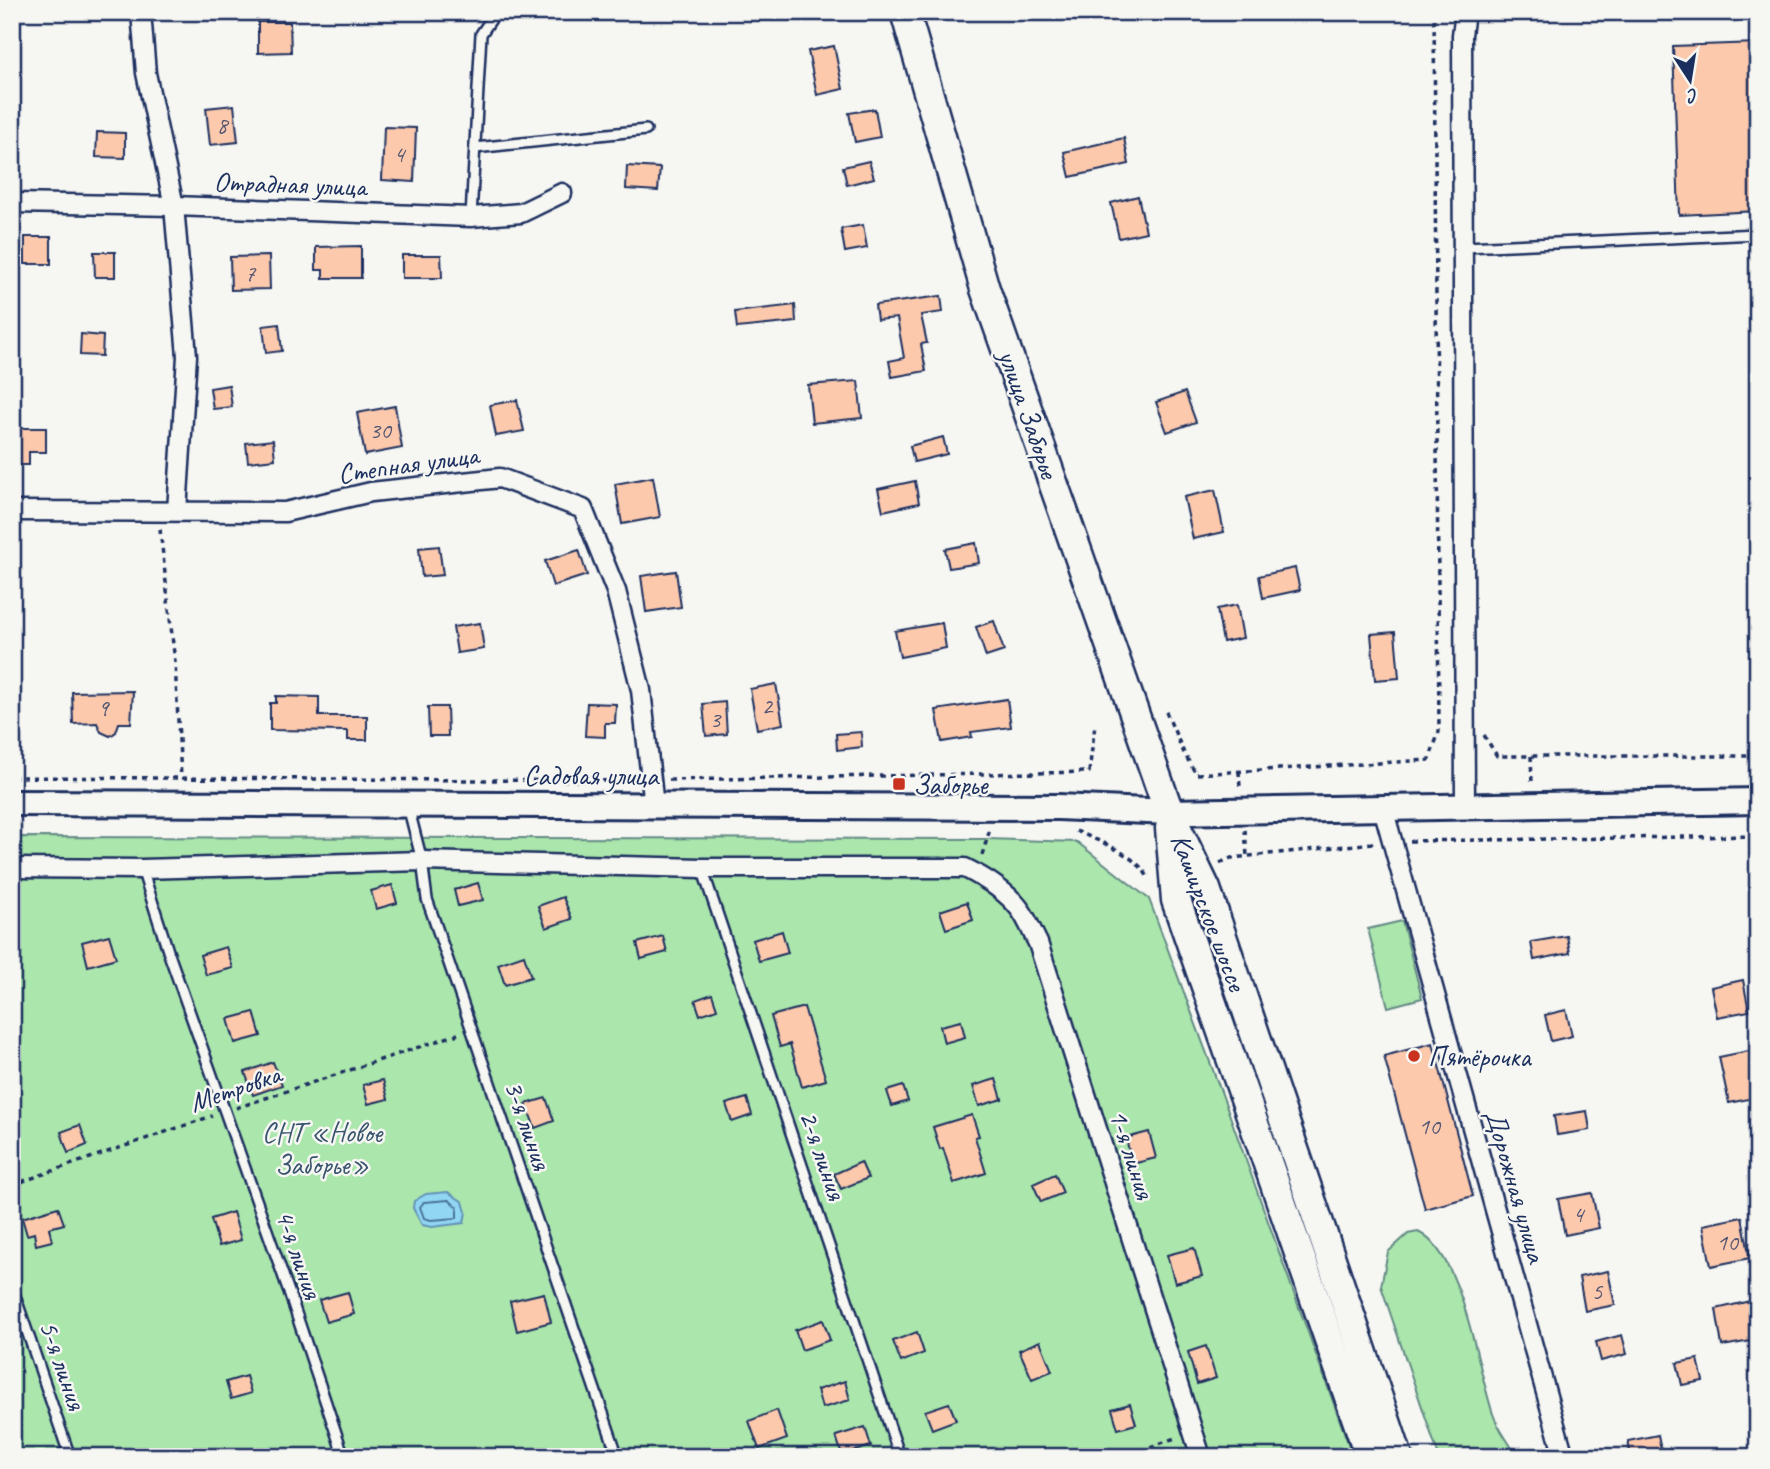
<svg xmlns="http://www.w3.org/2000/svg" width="1770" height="1469" viewBox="0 0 1770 1469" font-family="Caveat,sans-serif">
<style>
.green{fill:#abe6ac;stroke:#638a85;stroke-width:2}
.water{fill:#91d6f3;stroke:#6293b7;stroke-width:2}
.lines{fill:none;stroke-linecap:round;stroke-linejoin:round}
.shore{stroke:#4a729a;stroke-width:2}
.building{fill:#fcc9ac;stroke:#1b2f5e;stroke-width:2}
.lane-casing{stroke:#1b2f5e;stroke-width:14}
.street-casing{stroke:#1b2f5e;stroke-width:23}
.secondary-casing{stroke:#1b2f5e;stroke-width:30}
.primary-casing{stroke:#1b2f5e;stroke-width:33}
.path{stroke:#1b2f5e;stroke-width:3.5;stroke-dasharray:5 5;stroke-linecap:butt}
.lane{stroke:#f6f6f2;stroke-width:9}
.street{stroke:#f6f6f2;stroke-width:18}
.secondary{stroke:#f6f6f2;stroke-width:24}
.primary{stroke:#f6f6f2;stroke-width:28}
.poi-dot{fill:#c8321e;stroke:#f6f6f2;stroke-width:2.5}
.labels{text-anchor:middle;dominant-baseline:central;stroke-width:5;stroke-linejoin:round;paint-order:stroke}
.number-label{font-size:24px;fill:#535672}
.street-label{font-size:28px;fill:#1b2f5e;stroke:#f6f6f2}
.poi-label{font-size:28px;fill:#1b2f5e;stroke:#f6f6f2;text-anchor:start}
.park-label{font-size:28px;fill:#38546e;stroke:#f6f6f2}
</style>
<rect width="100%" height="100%" fill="#f6f6f2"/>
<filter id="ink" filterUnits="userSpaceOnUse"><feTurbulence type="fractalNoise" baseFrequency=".0143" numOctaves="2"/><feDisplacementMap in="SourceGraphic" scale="14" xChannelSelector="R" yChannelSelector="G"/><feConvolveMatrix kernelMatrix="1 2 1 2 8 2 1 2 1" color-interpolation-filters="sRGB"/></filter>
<g filter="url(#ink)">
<!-- green -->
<g class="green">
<polygon points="12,837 987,839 1077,842 1149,899 1226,1105 1353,1457 12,1457"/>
<polygon points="1402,921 1422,998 1388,1007 1368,929"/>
<path d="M1418,1232C1463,1253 1477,1368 1493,1414C1498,1429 1510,1443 1517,1457H1439L1381,1286L1388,1252L1408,1234Z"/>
</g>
<!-- water -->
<polygon class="water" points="448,1192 463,1202 466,1212 464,1223 432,1227 422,1225 413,1208 414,1201 426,1194"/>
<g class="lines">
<!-- shore -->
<polygon class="shore" points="449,1200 457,1207 457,1218 431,1220 424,1218 420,1207 424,1202"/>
</g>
<!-- building -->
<g class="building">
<polygon points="258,22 290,22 291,52 258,53"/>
<polygon points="1758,43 1758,211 1679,215 1673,46"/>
<polygon points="834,46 843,89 817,95 808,51"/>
<polygon points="234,105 238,142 210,145 206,108"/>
<polygon points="875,109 880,137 855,142 849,113"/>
<polygon points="384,127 416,128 414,182 382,180"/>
<polygon points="97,132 125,133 125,158 96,157"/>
<polygon points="1124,138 1129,164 1070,177 1064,152"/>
<polygon points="869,161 874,178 847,185 843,167"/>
<polygon points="627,166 660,168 658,191 626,189"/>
<polygon points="1138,196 1146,232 1119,238 1111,203"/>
<polygon points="863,225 867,248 845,252 841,229"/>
<rect x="25" y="237" width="26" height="27"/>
<polygon points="361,246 361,278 323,278 323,270 316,270 316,247"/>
<polygon points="94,252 115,252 115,277 95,277"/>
<polygon points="402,255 441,255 442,278 402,278"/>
<polygon points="269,256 270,289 231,290 230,257"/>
<polygon points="941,296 943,312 921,315 927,343 921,344 926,371 892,377 889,361 904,358 897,318 877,320 875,305"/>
<polygon points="795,305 796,322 737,328 735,312"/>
<polygon points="279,324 282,351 266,353 263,326"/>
<polygon points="81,334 103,336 102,356 80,355"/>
<polygon points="858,381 862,418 812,423 808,385"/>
<polygon points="229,385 232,407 213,409 210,388"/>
<polygon points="1185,392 1196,422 1167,432 1156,402"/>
<polygon points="517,400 524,431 496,436 490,405"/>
<polygon points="395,406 402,448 365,455 357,413"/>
<polygon points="12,428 46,428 46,452 29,452 29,465 12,465"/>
<polygon points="943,437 947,454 914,462 910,446"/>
<polygon points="273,440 275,459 248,462 246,443"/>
<polygon points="653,477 660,517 622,524 615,484"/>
<polygon points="915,481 919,503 883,511 878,489"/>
<polygon points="1215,490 1224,532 1193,539 1184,497"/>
<polygon points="976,543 979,563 949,568 945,549"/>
<polygon points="439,546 443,575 422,577 419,548"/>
<polygon points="579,550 587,575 553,586 545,561"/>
<polygon points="1295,568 1300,590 1263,598 1259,576"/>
<polygon points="676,571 681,607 646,612 641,576"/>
<polygon points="1237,605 1243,638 1223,642 1217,609"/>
<polygon points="994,621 1004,651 986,657 976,627"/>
<polygon points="480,623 484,649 457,653 453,627"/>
<polygon points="942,623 946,648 900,657 895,631"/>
<polygon points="1395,632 1399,678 1375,680 1371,634"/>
<polygon points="776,684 783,724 757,729 750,689"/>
<polygon points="133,691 131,723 119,723 116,732 110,736 101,732 97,723 73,724 72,692"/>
<polygon points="276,696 319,697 319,716 367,716 367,740 348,740 348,731 270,730 270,703 276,703"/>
<polygon points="1007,699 1011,727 971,732 972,737 942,742 936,710"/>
<polygon points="725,702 727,734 706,736 703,704"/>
<polygon points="587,703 616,704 615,723 605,723 605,737 585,736"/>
<polygon points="428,707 447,707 448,736 429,736"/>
<polygon points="861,732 862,747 837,750 836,734"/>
<polygon points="478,883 483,900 458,906 454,890"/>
<polygon points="392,885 397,903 376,909 371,891"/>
<polygon points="563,897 572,919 546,928 538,906"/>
<polygon points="967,902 973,920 946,929 940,911"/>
<polygon points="782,931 788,953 759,961 753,940"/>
<polygon points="109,935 116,958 88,966 82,942"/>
<polygon points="663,936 667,952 641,959 637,943"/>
<polygon points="1567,936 1570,953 1534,960 1531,942"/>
<polygon points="226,947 233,968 206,975 200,955"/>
<polygon points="524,955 531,977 505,985 498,964"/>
<polygon points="1743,980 1749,1011 1717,1017 1711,987"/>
<polygon points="712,994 717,1009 700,1015 695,1000"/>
<polygon points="804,1007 826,1080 802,1087 790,1044 780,1047 771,1016"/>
<polygon points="1566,1010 1572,1036 1551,1041 1545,1015"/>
<polygon points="254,1012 261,1036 235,1043 228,1019"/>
<polygon points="961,1021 965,1037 944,1043 940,1026"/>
<polygon points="1433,1043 1473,1196 1425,1209 1384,1056"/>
<polygon points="1754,1050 1758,1068 1758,1097 1729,1103 1719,1057"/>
<polygon points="273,1062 282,1085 253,1095 245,1072"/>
<polygon points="996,1079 1002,1099 979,1106 973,1086"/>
<polygon points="383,1080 388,1099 368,1104 363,1085"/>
<polygon points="903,1086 908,1101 892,1106 887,1091"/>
<polygon points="546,1098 554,1121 535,1128 526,1104"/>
<polygon points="747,1098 752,1115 732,1122 726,1104"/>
<polygon points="1587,1111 1590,1130 1557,1135 1554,1116"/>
<polygon points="972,1115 979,1136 975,1137 986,1173 954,1183 943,1148 940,1149 933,1127"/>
<polygon points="80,1125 87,1145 68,1153 61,1132"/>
<polygon points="1149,1132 1156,1158 1132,1164 1126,1138"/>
<polygon points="861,1162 868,1178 841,1189 834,1174"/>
<polygon points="1055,1174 1063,1193 1041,1202 1033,1184"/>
<polygon points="1592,1193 1599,1228 1565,1235 1558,1199"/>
<polygon points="58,1207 64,1224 49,1228 52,1241 36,1245 34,1233 27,1235 22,1218"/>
<polygon points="233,1212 241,1240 219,1246 211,1219"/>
<polygon points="1742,1217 1750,1258 1711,1266 1703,1225"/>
<polygon points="1194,1248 1202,1276 1175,1283 1167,1255"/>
<polygon points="1608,1271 1615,1305 1585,1311 1579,1277"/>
<polygon points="348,1292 354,1314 326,1322 319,1300"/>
<polygon points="544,1293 551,1322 517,1331 510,1301"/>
<polygon points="1750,1301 1757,1340 1722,1346 1716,1309"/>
<polygon points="823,1320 830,1340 802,1350 795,1330"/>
<polygon points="917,1332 924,1353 901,1362 893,1341"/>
<polygon points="1622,1335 1627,1354 1601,1361 1596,1342"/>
<polygon points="1040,1341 1052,1371 1032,1379 1019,1350"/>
<polygon points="1206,1346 1216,1378 1197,1384 1188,1352"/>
<polygon points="1698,1359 1703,1381 1682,1385 1677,1363"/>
<polygon points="246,1376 251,1393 231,1399 226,1382"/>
<polygon points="845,1381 850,1400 822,1408 817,1390"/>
<polygon points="949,1403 956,1420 932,1429 925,1411"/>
<polygon points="1130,1404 1136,1424 1118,1429 1112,1409"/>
<polygon points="777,1410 787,1439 759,1449 749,1421"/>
<polygon points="865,1427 871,1446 842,1455 836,1436"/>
<polygon points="1658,1435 1662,1454 1631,1457 1628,1441"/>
</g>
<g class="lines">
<defs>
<g id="lane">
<polyline points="475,148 646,130"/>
<polyline points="471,217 481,34 496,12"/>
<polyline points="1464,247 1758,234"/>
<polyline points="408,806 422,861 427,899 618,1457"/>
<polyline points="702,868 900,1457"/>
<polyline points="142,869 169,954 289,1292 344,1457"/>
<polyline points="12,1287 70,1457"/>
</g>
<g id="street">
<polyline points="141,12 146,73 174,206 187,356 177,511"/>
<polyline points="12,203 174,206 471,217 521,213 562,193"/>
<polyline points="12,511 285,512 371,492 500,478 583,509 616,591 641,690 654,806"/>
<polyline points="1465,806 1462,35 1465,12"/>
<polyline points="1383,808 1564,1457"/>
<path d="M12,868L142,869L422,861L702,868H965C985,878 1005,890 1019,908C1027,918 1032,932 1038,943L1201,1457"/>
</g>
<polyline id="secondary" points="12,803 1058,807 1169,812 1758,801"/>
<g id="primary">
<polyline points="905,12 985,289 1169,812 1206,889 1398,1457"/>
<polyline points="1170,828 1176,900 1370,1457"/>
</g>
</defs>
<!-- lane casing -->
<use href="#lane" class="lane-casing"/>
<!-- street casing -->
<use href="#street" class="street-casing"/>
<!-- secondary casing -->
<use href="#secondary" class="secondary-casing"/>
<!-- primary casing -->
<use href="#primary" class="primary-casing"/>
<!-- path -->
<g class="path">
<polyline points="160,529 175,662 181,778"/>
<polyline points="1166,712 1184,753 1196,774 1429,760 1439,732 1434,12"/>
<polyline points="1484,735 1497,756 1758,756"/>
<polyline points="1531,756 1532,784"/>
<polyline points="1239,771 1240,788"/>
<polyline points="12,777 633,781"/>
<polyline points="669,780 1089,772 1095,725"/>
<polyline points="1245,830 1247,856"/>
<path d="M1076,831C1099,841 1140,856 1149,880"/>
<polyline points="1410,841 1758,836"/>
<polyline points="982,855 990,829"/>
<polyline points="1220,863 1231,858 1374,843"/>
<polyline points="236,1108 458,1034"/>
<polyline points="12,1185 212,1116"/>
<polyline points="1122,1457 1178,1437"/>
</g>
<!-- lane -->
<use href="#lane" class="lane"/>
<!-- street -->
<use href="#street" class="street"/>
<!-- secondary -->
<use href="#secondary" class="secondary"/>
<!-- primary -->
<use href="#primary" class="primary"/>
</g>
</g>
<!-- markers -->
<g class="poi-dot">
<rect x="892" y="777" width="14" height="14" rx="3.5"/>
<circle cx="1414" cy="1056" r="7"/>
</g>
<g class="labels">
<!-- number labels -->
<g class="number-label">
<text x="222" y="125">8</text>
<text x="399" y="154">4</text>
<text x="250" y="273">7</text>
<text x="380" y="430">30</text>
<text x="767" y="706">2</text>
<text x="103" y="708">9</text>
<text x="715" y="719">3</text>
<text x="1429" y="1126">10</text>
<text x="1578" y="1214">4</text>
<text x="1727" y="1242">10</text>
<text x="1597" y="1291">5</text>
</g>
<!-- street labels -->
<g class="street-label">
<text transform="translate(290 184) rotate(2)">Отрадная улица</text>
<text transform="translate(1029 414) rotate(71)">улица Заборье</text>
<text transform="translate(408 464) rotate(-8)">Степная улица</text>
<text x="591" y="775">Садовая улица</text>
<text transform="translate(1209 912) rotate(69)">Каширское шоссе</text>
<text transform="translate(235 1088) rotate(-19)">Метровка</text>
<text transform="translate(528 1125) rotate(71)">3-я линия</text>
<text transform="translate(1132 1154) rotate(72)">1-я линия</text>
<text transform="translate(823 1155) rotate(71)">2-я линия</text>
<text transform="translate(1516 1186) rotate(74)">Дорожная улица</text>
<text transform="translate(299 1254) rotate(71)">4-я линия</text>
<text transform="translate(63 1365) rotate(71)">5-я линия</text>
</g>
<!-- poi labels -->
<g class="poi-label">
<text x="913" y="784">Заборье</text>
<text x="1428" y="1056">Пятёрочка</text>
</g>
<!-- park labels -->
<g class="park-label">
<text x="322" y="1132">СНТ «Новое<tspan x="322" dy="32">Заборье»</tspan></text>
</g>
</g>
<!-- margin -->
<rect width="1770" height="1469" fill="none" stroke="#f6f6f2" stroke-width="42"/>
<rect x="21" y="21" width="1728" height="1427" fill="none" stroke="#1b2f5e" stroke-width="2.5" filter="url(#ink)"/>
<!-- north arrow -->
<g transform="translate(1690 80) rotate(168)" stroke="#f6f6f2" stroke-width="5" paint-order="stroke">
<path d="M0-5L12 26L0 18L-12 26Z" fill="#1b2f5e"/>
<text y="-10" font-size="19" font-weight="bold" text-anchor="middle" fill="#1b2f5e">С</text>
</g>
</svg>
